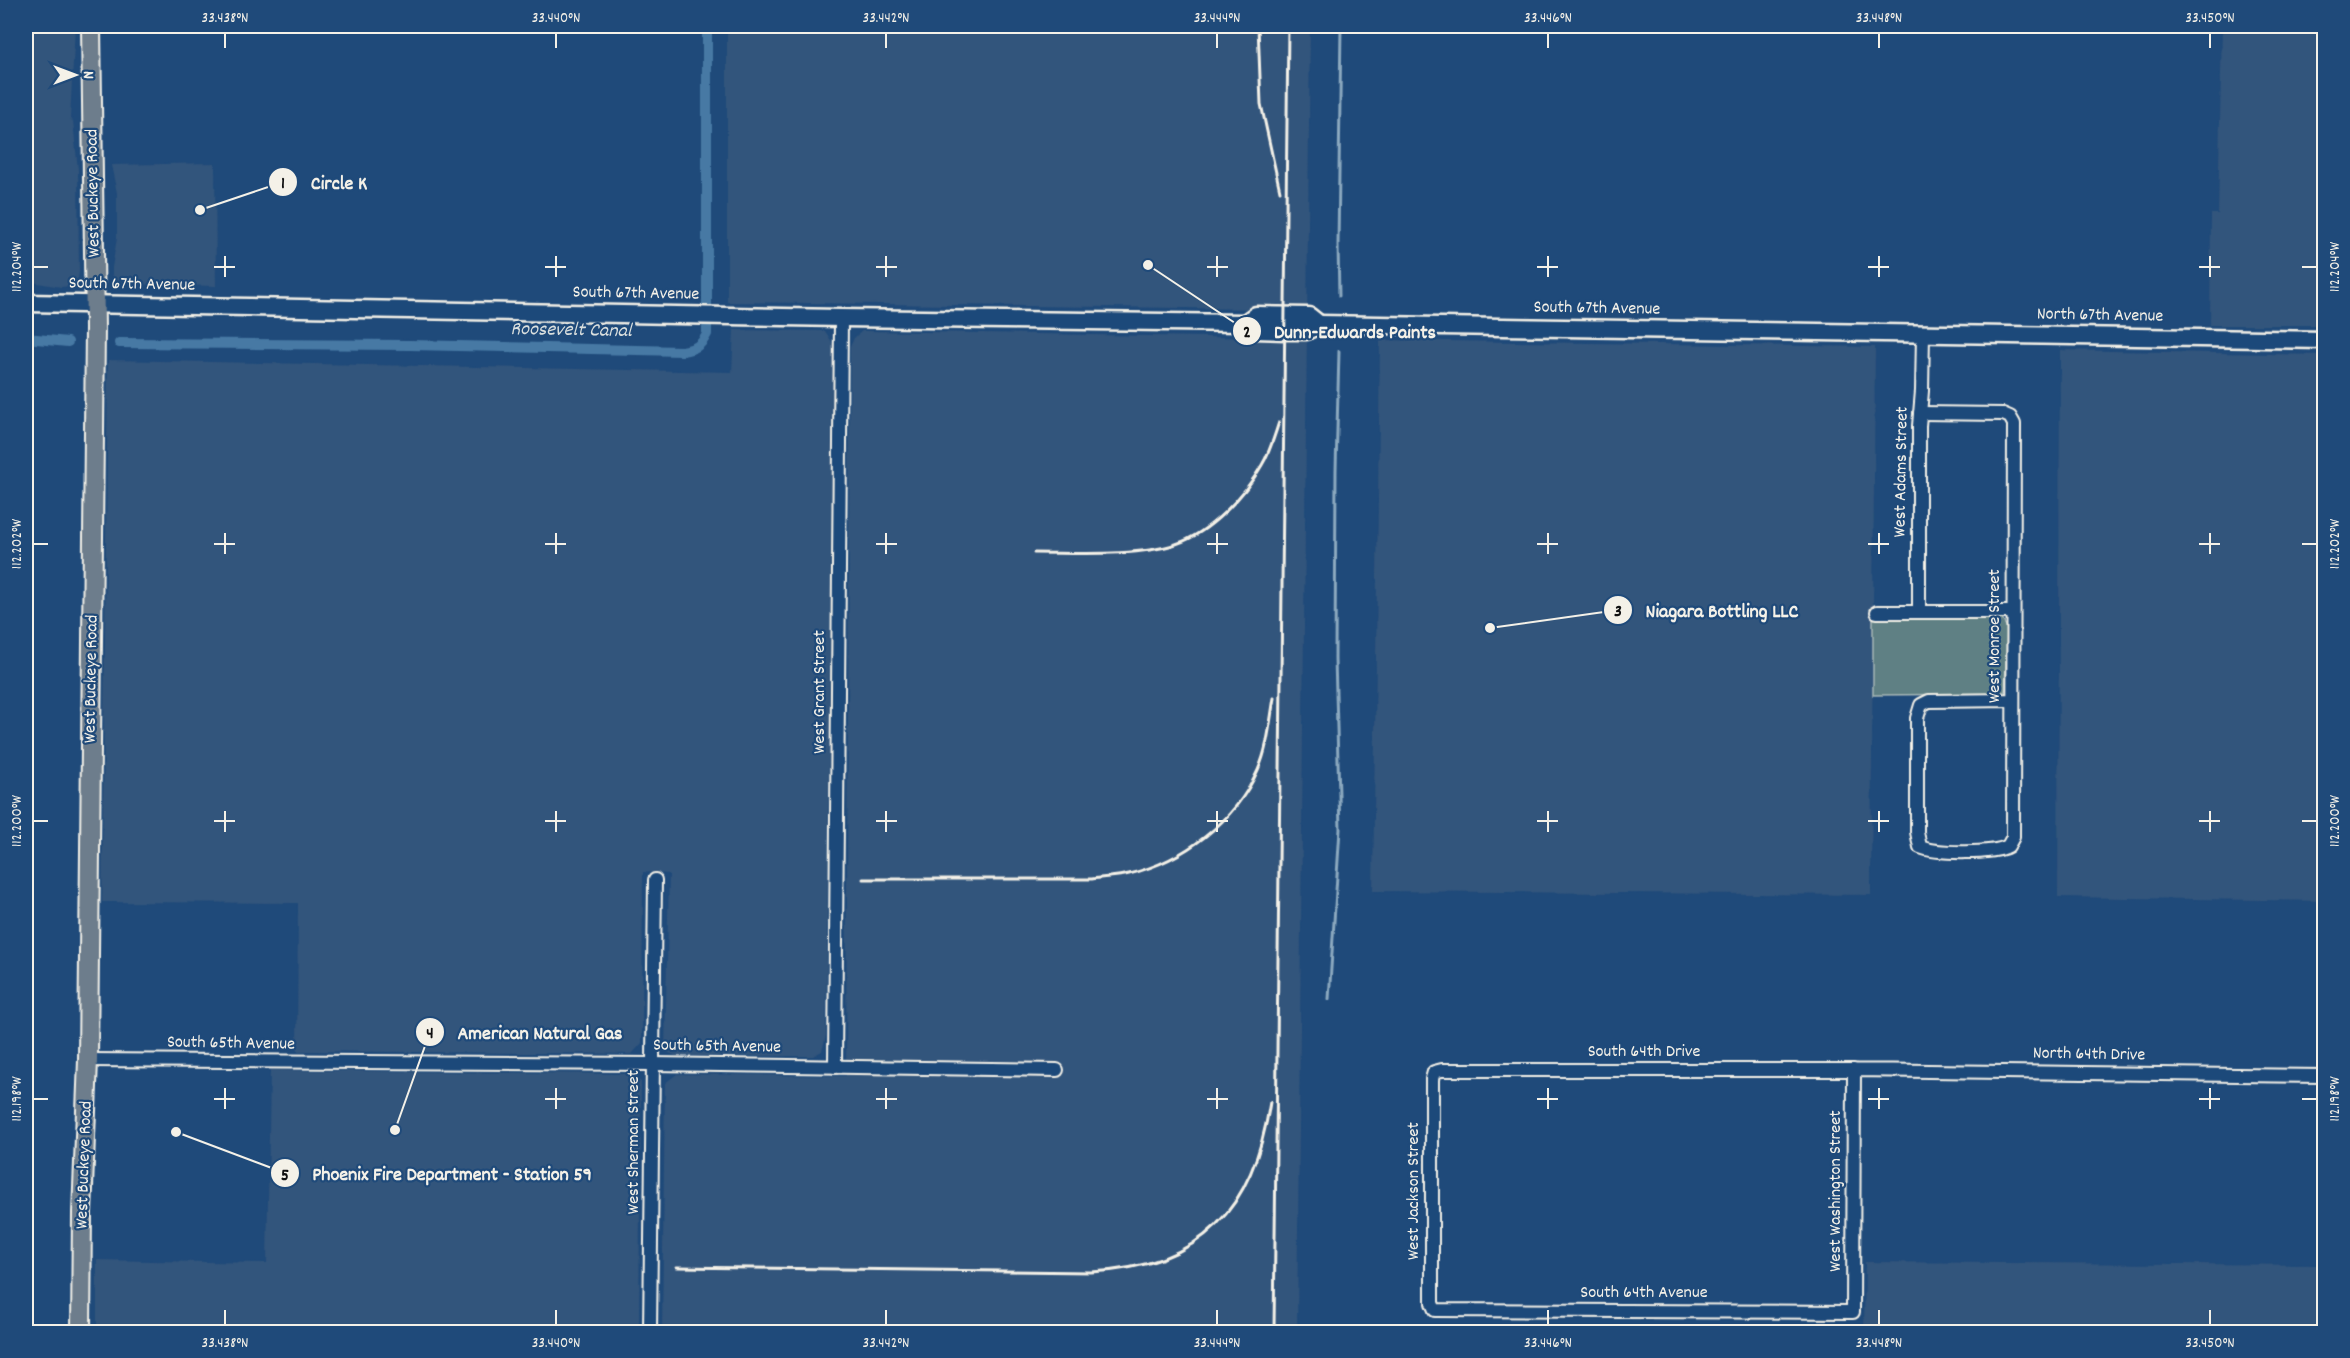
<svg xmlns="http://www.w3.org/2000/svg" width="2350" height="1358" viewBox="0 0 2350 1358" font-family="Dekko,sans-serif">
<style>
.built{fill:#32547b}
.green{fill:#5e8084;stroke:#a9b8b6;stroke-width:1.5}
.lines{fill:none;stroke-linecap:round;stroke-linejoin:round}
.stream{stroke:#8ca9bf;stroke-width:3}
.canal{stroke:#4779a4;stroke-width:10}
.street-casing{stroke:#f4f1e8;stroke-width:16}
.secondary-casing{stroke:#f4f1e8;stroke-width:21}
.primary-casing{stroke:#f4f1e8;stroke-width:22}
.street{stroke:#1f4a7a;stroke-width:12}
.secondary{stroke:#1f4a7a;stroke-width:16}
.primary{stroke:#6d7d8c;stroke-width:18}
.rail{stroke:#f4f1e8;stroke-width:3}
.ticks{fill:none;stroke:#f4f1e8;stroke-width:2}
.labels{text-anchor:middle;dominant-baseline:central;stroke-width:4.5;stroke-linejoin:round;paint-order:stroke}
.street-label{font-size:18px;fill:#f4f1e8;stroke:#1f4a7a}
.water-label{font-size:20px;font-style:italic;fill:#dadfde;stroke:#1f4a7a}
.leader{fill:none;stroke:#f4f1e8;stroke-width:2}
.callout-dot{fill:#f4f1e8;stroke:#1f4a7a;stroke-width:2}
.mark-label{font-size:18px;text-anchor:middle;font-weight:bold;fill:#111}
.callout-label{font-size:20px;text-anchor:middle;font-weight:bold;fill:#f4f1e8;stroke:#1f4a7a;stroke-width:4.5;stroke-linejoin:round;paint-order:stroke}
.neatline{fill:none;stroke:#f4f1e8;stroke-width:2}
.ticks-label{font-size:15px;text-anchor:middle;fill:#f4f1e8}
</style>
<rect width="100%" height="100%" fill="#1f4a7a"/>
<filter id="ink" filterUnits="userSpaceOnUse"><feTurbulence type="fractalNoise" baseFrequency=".0167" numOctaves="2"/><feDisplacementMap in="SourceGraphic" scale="12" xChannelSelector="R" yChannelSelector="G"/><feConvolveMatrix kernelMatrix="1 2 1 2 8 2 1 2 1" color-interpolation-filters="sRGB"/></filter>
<g filter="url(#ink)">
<!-- built -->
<g class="built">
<polygon points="26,26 75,26 70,119 73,121 78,170 79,272 78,278 70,286 61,287 26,281"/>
<polygon points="727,26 1310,26 1297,1332 662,1332 665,1083 677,1074 846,1076 850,347 854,338 862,331 866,331 1262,338 1260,309 727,302"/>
<polygon points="2222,26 2324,26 2324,325 2210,325 2211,214 2218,214"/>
<polygon points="215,163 216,286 125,284 116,280 112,275 112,267 117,238 117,193 111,165"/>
<polygon points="734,330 825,331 834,345 826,1036 822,1051 813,1056 676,1056 667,1052 665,1047 669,874 643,872 642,1043 632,1054 297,1051 298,903 102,902 108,360 732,372"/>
<polygon points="1380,340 1875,347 1871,895 1373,891"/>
<polygon points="2060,350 2324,355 2324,901 2058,897"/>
<polygon points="270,1070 628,1074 636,1077 641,1082 639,1332 97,1332 97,1260 267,1263"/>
<polygon points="1865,1262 2324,1265 2324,1332 1864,1332"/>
</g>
<!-- green -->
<polygon class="green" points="1873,618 2002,619 2007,628 2005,691 1997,694 1873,695"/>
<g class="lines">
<!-- stream -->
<g class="stream">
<polyline points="1339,296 1338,245 1341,26"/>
<polyline points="1329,999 1340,829 1335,659 1336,470 1339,351"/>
</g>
<!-- canal -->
<g class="canal">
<polyline points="26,338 68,342"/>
<path d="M119,343L410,345L682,351C695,349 701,346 707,334V26"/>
</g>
<defs>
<g id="street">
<path d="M1920,413L2003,414L2010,417L2014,424L2013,837L2008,846C1994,854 1936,854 1920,847L1917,832V718L1921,705L1929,701L2013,700"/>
<polyline points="1877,612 2013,612"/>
<polyline points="1919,612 1919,426 1922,391 1923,333"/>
<polyline points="88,1060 652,1064 1057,1070"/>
<polyline points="835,1067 841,318"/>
<polyline points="1854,1070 1853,1312 1435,1310 1432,1303 1432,1079 1434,1072 1442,1070 1854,1070 2324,1076"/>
<polyline points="650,1332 655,880"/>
</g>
<g id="secondary">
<polyline points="26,303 841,318 1245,323 1255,330 1285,331 1307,331 1319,324 2324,340"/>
<polyline points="1245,323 1256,315 1309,316 1319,324"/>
</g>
<polyline id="primary" points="81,1332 82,1213 88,1060 95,328 91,26"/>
</defs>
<!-- street casing -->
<use href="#street" class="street-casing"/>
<!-- secondary casing -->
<use href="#secondary" class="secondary-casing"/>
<!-- primary casing -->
<use href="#primary" class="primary-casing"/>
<!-- street -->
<use href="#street" class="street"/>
<!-- secondary -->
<use href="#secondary" class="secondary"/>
<!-- primary -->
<use href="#primary" class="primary"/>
<!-- rail -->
<g class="rail">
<polyline points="1258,26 1261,104 1280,191"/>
<path d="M1034,553C1075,553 1137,557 1176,544C1210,533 1245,495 1262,465C1270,452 1274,437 1279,422"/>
<path d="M863,879H1092C1104,877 1117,877 1129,874C1183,861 1235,822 1258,770C1268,748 1270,721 1274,698"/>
<path d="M677,1267L1091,1272C1202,1267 1254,1208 1270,1102"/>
<polyline points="1274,1332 1288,26"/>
</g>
</g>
</g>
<!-- ticks -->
<path class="ticks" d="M225,33V48M556,33V48M886,33V48M1217,33V48M1548,33V48M1879,33V48M2210,33V48M225,256V277M556,256V277M886,256V277M1217,256V277M1548,256V277M1879,256V277M2210,256V277M33,267H48M214,267H235M545,267H566M876,267H897M1207,267H1228M1537,267H1558M1868,267H1889M2199,267H2220M2302,267H2317M225,533V554M556,533V554M886,533V554M1217,533V554M1548,533V554M1879,533V554M2210,533V554M33,544H48M214,544H235M545,544H566M876,544H897M1207,544H1228M1537,544H1558M1868,544H1889M2199,544H2220M2302,544H2317M225,811V832M556,811V832M886,811V832M1217,811V832M1548,811V832M1879,811V832M2210,811V832M33,821H48M214,821H235M545,821H566M876,821H897M1207,821H1228M1537,821H1558M1868,821H1889M2199,821H2220M2302,821H2317M225,1088V1109M556,1088V1109M886,1088V1109M1217,1088V1109M1548,1088V1109M1879,1088V1109M2210,1088V1109M33,1099H48M214,1099H235M545,1099H566M876,1099H897M1207,1099H1228M1537,1099H1558M1868,1099H1889M2199,1099H2220M2302,1099H2317M225,1310V1325M556,1310V1325M886,1310V1325M1217,1310V1325M1548,1310V1325M1879,1310V1325M2210,1310V1325"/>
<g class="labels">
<!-- street labels -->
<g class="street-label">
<text transform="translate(94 193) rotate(-91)">West Buckeye Road</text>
<text transform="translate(132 285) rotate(1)">South 67th Avenue</text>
<text transform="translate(636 294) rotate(1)">South 67th Avenue</text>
<text transform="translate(1597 309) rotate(1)">South 67th Avenue</text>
<text transform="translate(2100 316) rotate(1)">North 67th Avenue</text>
<text transform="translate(1902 472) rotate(-89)">West Adams Street</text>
<text transform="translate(1995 636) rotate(-90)">West Monroe Street</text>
<text transform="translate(92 679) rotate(-89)">West Buckeye Road</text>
<text transform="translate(820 692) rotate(-90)">West Grant Street</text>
<text transform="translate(231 1044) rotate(1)">South 65th Avenue</text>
<text transform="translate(717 1047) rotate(1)">South 65th Avenue</text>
<text x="1644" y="1052">South 64th Drive</text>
<text transform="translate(2089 1055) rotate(1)">North 64th Drive</text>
<text transform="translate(634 1142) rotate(-90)">West Sherman Street</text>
<text transform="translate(85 1165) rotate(-88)">West Buckeye Road</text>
<text transform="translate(1414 1191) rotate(-90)">West Jackson Street</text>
<text transform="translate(1836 1191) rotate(-90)">West Washington Street</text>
<text x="1644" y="1293">South 64th Avenue</text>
</g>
<!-- water labels -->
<g class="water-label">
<text transform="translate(571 331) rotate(1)">Roosevelt Canal</text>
</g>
</g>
<!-- callouts -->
<path class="leader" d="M200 210L283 182M1148 265L1247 331M1490 628L1618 610M395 1130L430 1032M176 1132L285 1173"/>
<g class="callout-dot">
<circle cx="200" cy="210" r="6"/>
<circle cx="1148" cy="265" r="6"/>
<circle cx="1490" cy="628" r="6"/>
<circle cx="395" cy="1130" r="6"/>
<circle cx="176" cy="1132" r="6"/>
<circle cx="283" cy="182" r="15"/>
<circle cx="1247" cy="331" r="15"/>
<circle cx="1618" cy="610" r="15"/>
<circle cx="430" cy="1032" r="15"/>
<circle cx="285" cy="1173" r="15"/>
</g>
<g class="mark-label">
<text x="283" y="188">1</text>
<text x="1247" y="337">2</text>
<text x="1618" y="616">3</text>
<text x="430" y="1038">4</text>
<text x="285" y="1180">5</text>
</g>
<g class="callout-label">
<text x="339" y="189">Circle K</text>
<text x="1355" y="338">Dunn-Edwards Paints</text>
<text x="1722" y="617">Niagara Bottling LLC</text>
<text x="540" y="1039">American Natural Gas</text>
<text x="452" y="1180">Phoenix Fire Department - Station 59</text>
</g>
<!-- margin -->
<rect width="2350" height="1358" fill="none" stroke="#1f4a7a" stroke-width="66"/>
<!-- north arrow -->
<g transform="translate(75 75) rotate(90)" stroke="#1f4a7a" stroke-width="4.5" paint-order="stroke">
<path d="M0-4.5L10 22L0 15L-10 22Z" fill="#f4f1e8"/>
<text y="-9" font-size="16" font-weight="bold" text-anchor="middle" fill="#f4f1e8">N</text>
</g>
<rect x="33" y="33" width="2284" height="1292" class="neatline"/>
<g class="ticks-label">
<text x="225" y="22">33.438°N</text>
<text x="556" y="22">33.440°N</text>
<text x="886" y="22">33.442°N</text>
<text x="1217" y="22">33.444°N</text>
<text x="1548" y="22">33.446°N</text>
<text x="1879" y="22">33.448°N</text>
<text x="2210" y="22">33.450°N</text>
<text transform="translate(2334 267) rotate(-90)" y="5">112.204°W</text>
<text transform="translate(16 267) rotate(-90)" y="5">112.204°W</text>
<text transform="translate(2334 544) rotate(-90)" y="5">112.202°W</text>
<text transform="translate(16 544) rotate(-90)" y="5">112.202°W</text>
<text transform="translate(2334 821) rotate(-90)" y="5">112.200°W</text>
<text transform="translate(16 821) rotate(-90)" y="5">112.200°W</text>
<text transform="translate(2334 1099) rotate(-90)" y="5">112.198°W</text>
<text transform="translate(16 1099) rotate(-90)" y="5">112.198°W</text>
<text x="225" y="1347">33.438°N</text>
<text x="556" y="1347">33.440°N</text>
<text x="886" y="1347">33.442°N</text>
<text x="1217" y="1347">33.444°N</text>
<text x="1548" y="1347">33.446°N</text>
<text x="1879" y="1347">33.448°N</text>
<text x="2210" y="1347">33.450°N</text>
</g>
</svg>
